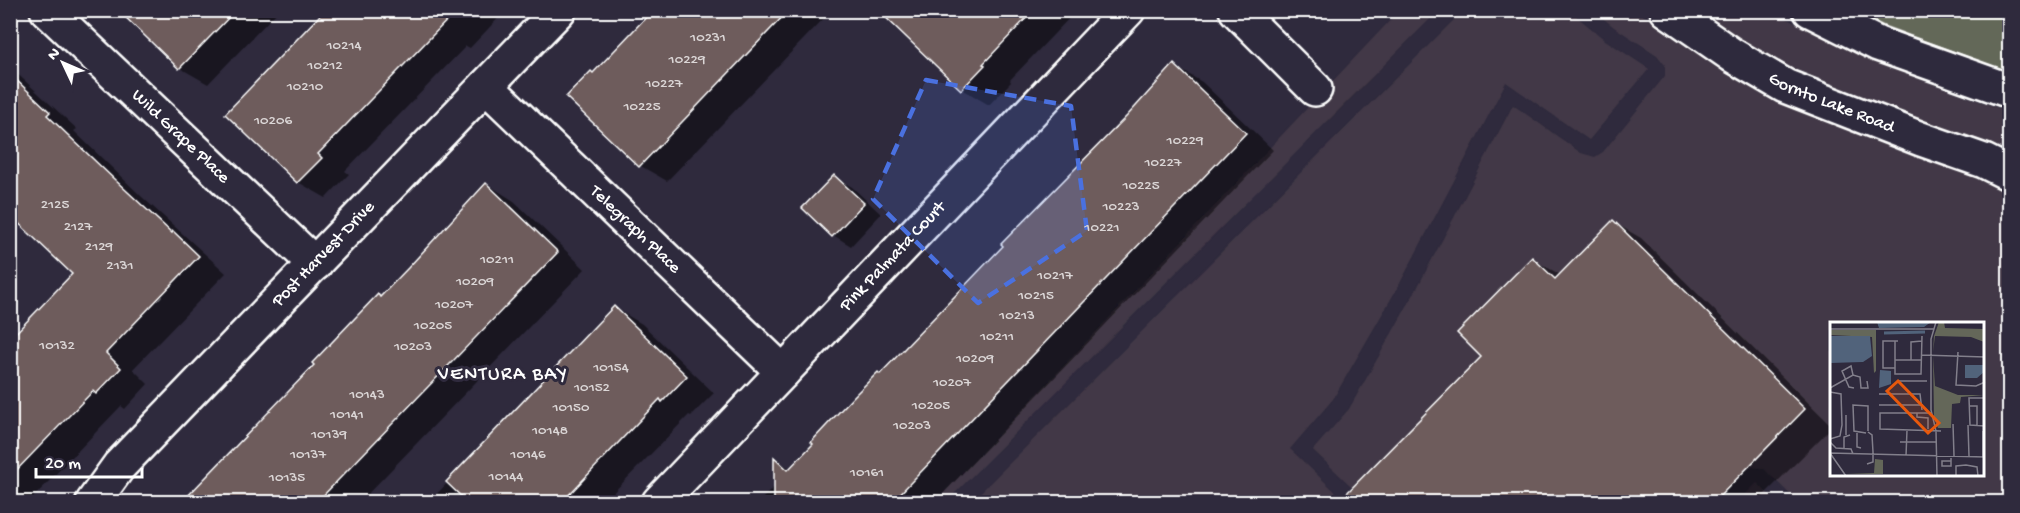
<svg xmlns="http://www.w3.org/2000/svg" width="2020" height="513" viewBox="0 0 2020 513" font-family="'Gochi Hand',sans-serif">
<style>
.built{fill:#423946;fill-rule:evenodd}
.green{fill:#646759;stroke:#b2b3ac;stroke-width:1.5}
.shadow{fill:#0007}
.building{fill:#6e5b5b;stroke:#fff;stroke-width:1.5}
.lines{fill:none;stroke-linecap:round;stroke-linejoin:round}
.minor-casing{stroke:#fff;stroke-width:38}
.minor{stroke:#2f2a3d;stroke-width:33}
.marked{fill:#4a71e0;fill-opacity:0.2;stroke:#4a71e0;stroke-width:4.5;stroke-dasharray:12 8;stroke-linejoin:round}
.labels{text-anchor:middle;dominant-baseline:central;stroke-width:6;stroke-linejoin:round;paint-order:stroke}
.number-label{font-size:15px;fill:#dbd6d6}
.street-label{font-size:18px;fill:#fff;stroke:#2f2a3d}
.neighbourhood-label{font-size:20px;letter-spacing:1.5px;fill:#fff;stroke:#2f2a3d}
.inset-river{fill:none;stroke:#51637b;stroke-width:3}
.inset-road{fill:none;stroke:#827f8b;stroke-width:1.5}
.view{fill:#e8590c;fill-opacity:0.15;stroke:#e8590c;stroke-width:3}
.inset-edge{fill:none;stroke:#fff;stroke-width:3}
</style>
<rect width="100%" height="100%" fill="#2f2a3d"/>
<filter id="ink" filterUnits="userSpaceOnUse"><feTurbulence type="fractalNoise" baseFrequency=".0167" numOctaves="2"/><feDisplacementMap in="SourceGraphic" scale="12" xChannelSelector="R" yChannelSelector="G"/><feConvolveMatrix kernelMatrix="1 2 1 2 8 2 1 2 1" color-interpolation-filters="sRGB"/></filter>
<g filter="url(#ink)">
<!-- built -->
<g class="built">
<polygon points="1399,11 1438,11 946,502 935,502"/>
<polygon points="1460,11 1570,11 1605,40 1649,69 1589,140 1506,82 1399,285 1333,399 1290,449 1346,502 971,502 1453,21"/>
<path d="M1594,11H1637L1722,71L1777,102L1915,157L1979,179L2009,194V502H1798L1764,469L1753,467L1744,471L1713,502H1368L1313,450L1349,409L1414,294L1513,105L1581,153L1595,157L1603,152L1665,76V65L1657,55L1614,27ZM1831,324H1982V476H1831Z"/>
<polygon points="1701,11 1772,11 1789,20 1873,62 2009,112 2009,153 1991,144 1926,121 1792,68 1741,39"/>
<polygon points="1757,483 1777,502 1738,502"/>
</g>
<!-- green -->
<polygon class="green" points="1853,11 2009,11 2009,72 1884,26"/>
<!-- shadow -->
<g class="shadow">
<polygon points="120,10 279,10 208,84 180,68"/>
<polygon points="327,10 506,10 470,48 466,46 345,171 349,174 326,198 298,182 227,114"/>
<polygon points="655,10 832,10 667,181 639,165 594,74"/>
<polygon points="901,10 1077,10 1010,80 1011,82 989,105 962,89"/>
<polygon points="1174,66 1202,82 1273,150 935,502 759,502 776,485 776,460 791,469 1128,118"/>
<polygon points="10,67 77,129 74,131 142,197 226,273 133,369 148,384 125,409 121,406 29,502 10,502 10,341 74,274 10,213"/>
<polygon points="834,177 852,187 881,214 851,246 833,235"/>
<polygon points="487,184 514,201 585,269 360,502 180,502 192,491 194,492 381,298"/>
<polygon points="1613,222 1641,238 1831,425 1831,428 1757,502 1340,502 1483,357 1532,259 1561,275"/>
<polygon points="615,308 642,324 714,393 691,416 689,415 604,502 429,502"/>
</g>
<!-- building -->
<g class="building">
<polygon points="118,10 236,10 179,69"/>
<polygon points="325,10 457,10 318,154 322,158 297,183 225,114"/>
<polygon points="653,10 789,10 639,167 566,97 591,71 593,73"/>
<polygon points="878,10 1034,10 983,64 985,65 961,90"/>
<polygon points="1174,64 1246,133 892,502 774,502 774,457 788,470 813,444 811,442 854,396 878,372 880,374 1003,246 1001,244 1127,116"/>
<polygon points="10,74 50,112 47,115 114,179 172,233 173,231 199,256 106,353 121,368 96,394 93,391 10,477 10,339 72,274 10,215"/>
<polygon points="834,175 864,203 832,237 802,208"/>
<polygon points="486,183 558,252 317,502 182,502 314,365 312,363 378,294 380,297 408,268"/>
<polygon points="1613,220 1805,409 1714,502 1338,502 1481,357 1457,333 1532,257 1555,279"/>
<polygon points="614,306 687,376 662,402 660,399 562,502 467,502 446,482"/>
</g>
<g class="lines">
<defs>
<g id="minor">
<path id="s1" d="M47,10L315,264"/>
<polyline points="1236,10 1315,89"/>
<path id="s2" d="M1667,10L1732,55L1785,86L1921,139L1984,161L2010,174"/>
<polyline points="1810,10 1878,44 2010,91"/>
<path id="s3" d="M486,86L783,372"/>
<path id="s4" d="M93,502L119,466L559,10"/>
<path id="s5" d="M659,502L1128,10"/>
</g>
</defs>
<!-- minor casing -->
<use href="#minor" class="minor-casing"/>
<!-- minor -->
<use href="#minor" class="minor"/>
</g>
</g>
<!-- marked area -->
<path class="marked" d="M926,80L1071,106L1087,231L978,303L873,199Z"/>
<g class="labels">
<!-- number labels -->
<g class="number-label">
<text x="708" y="38">10231</text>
<text x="344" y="46">10214</text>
<text x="687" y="60">10229</text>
<text x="325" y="66">10212</text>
<text x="664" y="84">10227</text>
<text x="305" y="87">10210</text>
<text x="642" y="107">10225</text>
<text x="273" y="121">10206</text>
<text x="1185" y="141">10229</text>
<text x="1163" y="163">10227</text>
<text x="1141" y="186">10225</text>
<text x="55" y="205">2125</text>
<text x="1121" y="207">10223</text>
<text x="78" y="227">2127</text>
<text x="1102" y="228">10221</text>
<text x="99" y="247">2129</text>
<text x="497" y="260">10211</text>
<text x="120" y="266">2131</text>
<text x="1055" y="276">10217</text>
<text x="475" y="282">10209</text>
<text x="1036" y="296">10215</text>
<text x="454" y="305">10207</text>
<text x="1017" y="316">10213</text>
<text x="433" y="326">10205</text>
<text x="997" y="337">10211</text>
<text x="57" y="346">10132</text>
<text x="413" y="347">10203</text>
<text x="975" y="359">10209</text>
<text x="611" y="368">10154</text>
<text x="952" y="383">10207</text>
<text x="592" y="388">10152</text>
<text x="367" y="395">10143</text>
<text x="931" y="406">10205</text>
<text x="571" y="408">10150</text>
<text x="347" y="415">10141</text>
<text x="912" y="426">10203</text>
<text x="550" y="431">10148</text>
<text x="329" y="435">10139</text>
<text x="308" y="455">10137</text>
<text x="528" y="455">10146</text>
<text x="867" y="473">10161</text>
<text x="506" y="477">10144</text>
<text x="287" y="478">10135</text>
</g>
<!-- street labels -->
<g class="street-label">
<text stroke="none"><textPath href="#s2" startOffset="190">Gornto Lake Road</textPath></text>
<text stroke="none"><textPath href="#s1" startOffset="184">Wild Grape Place</textPath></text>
<text stroke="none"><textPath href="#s3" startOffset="207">Telegraph Place</textPath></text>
<text stroke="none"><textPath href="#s4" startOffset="339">Post Harvest Drive</textPath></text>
<text stroke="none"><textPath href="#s5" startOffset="339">Pink Palmata Court</textPath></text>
</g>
<!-- neighbourhood labels -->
<g class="neighbourhood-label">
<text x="503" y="375">VENTURA BAY</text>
</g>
</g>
<!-- overview -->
<g transform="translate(1830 322)">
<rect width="154" height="154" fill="#2f2a3d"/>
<path d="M109,0H114L115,6L154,7V20L141,15L105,14L103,30L104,14ZM0,8H46V49L44,51L42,15L0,13ZM103,34L105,64L128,73H154L131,75L130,81L122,82L121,106H108L104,96ZM45,137L53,138V152H16L44,151Z" fill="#646759"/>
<path d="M47,0H101L94,5L49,6ZM0,14H40L42,34L33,40L0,41ZM135,43H154V50L147,56H135ZM50,48L61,49V62L49,66Z" fill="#51637b"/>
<path class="inset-river" d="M54,11L95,10"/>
<path class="inset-road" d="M106,0L101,17V88L106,109L107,154M0,7H104M65,19V52H91L92,14M128,30L126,63L146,64L155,60M92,33L155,35M65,38H92M81,38V20L92,19M65,46H53V19H68M23,53L21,44L12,49L19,65L24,66M68,59H97M0,66L23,53L30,55L31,66H38L37,59M0,70L11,72L12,103L10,114L0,117M49,72H90L92,88M155,76H139L140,103L155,104M49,83H93M140,84H147V103M87,91V95L98,96V107M102,91H50V107L111,109M123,102L124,134M138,103L139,134M27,111V125L31,126M36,111L24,109L23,83L38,84V109M16,113V93M0,120L6,126L21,127L23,132M70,120H106M14,127V115L20,113M0,131L155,135M0,131L16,154M76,134L77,108M153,135V109M121,136V144H112V139H121M37,142L43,140V130L42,113L38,110M126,154V144L136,143L147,145L148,154"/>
<path class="view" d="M68,59L109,101L98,111L57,69Z"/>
<rect width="154" height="154" class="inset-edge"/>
</g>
<!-- margin -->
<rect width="2020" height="513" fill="none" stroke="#2f2a3d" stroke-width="36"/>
<rect x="18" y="18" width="1984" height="477" fill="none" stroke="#fff" stroke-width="2" filter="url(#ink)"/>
<!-- north arrow -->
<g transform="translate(63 63) rotate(314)" stroke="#2f2a3d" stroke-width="4.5" paint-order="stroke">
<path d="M0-4.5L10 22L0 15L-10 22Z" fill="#ffffff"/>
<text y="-9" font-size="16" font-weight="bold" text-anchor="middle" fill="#ffffff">N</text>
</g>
<!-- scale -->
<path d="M36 468v9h106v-9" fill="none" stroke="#ffffff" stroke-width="3"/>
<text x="45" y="468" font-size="18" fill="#ffffff" stroke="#2f2a3d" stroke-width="4.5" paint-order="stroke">20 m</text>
</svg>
